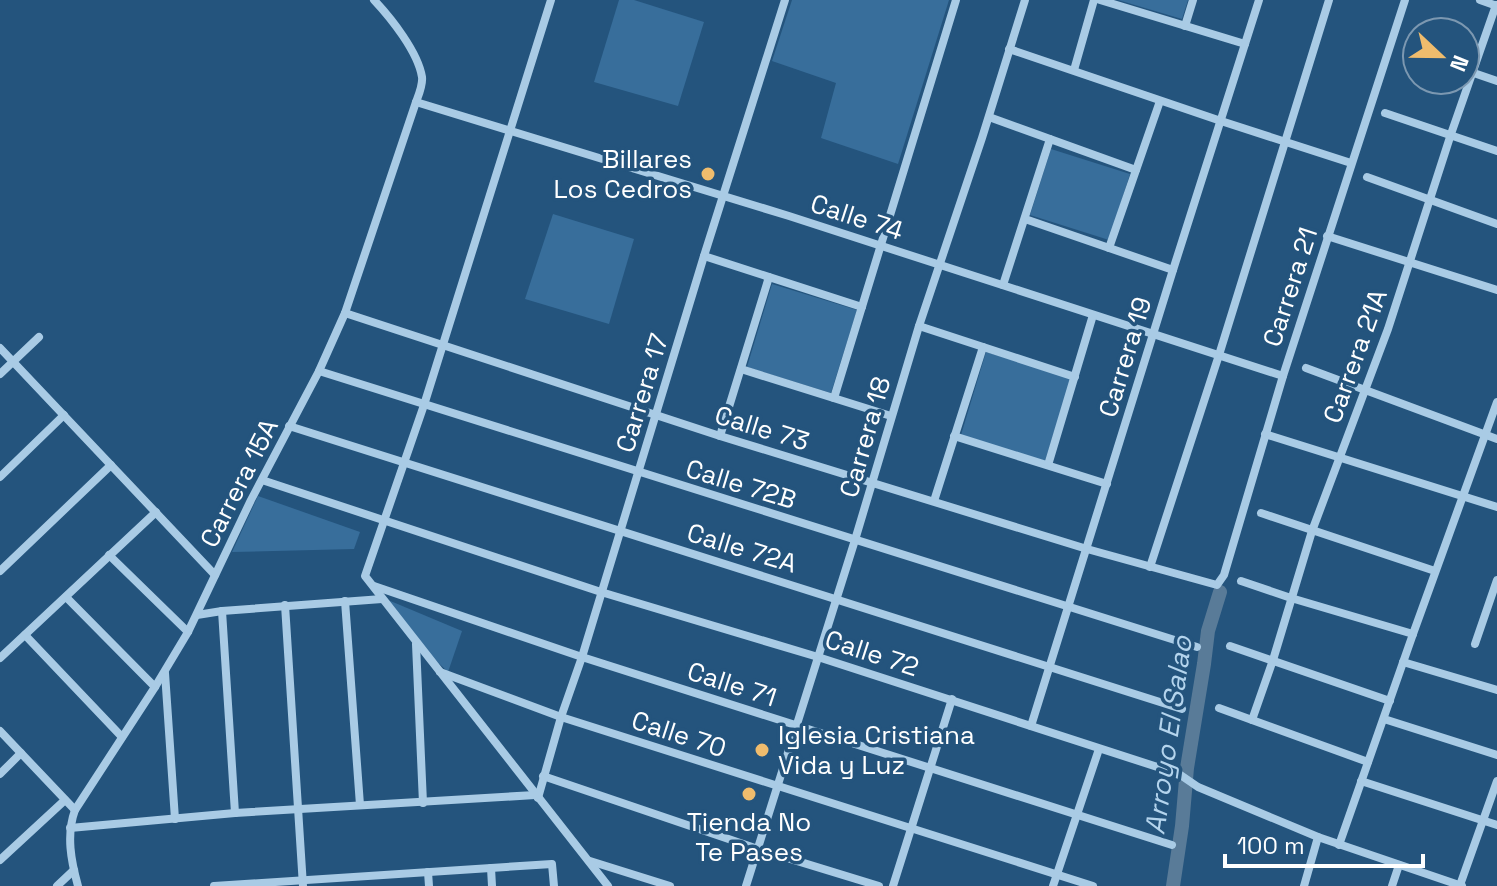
<svg xmlns="http://www.w3.org/2000/svg" width="1497" height="886" viewBox="0 0 1497 886" font-family="'Space Grotesk',sans-serif">
<style>
.green{fill:#386e9b}
.lines{fill:none;stroke-linecap:round;stroke-linejoin:round}
.canal{stroke:#597b98;stroke-width:14}
.minor{stroke:#a9cbe5;stroke-width:8}
.poi-dot{fill:#efbc6d;stroke:#24547d;stroke-width:3}
.labels{text-anchor:middle;dominant-baseline:central;stroke-width:7;stroke-linejoin:round;paint-order:stroke}
.poi-label{font-size:26px;fill:#fff;stroke:#24547d;text-anchor:end}
.street-label{font-size:26px;fill:#fff;stroke:#24547d}
.water-label{font-size:28px;font-style:italic;fill:#b4d4ed;stroke:#24547d}
</style>
<rect width="100%" height="100%" fill="#24547d"/>
<!-- green -->
<g class="green">
<polygon points="619,0 634,0 704,22 678,106 594,82"/>
<polygon points="792,0 949,0 898,164 821,138 836,83 772,61"/>
<polygon points="1118,0 1188,0 1182,19"/>
<polygon points="1051,149 1130,174 1109,240 1030,215"/>
<polygon points="553,214 634,239 609,324 525,299"/>
<polygon points="772,284 857,310 831,393 747,367"/>
<polygon points="986,352 1071,378 1045,461 961,435"/>
<polygon points="258,496 360,532 354,549 232,552"/>
<polygon points="388,600 462,631 448,672 424,649"/>
</g>
<g class="lines">
<!-- canal -->
<polyline class="canal" points="1173,886 1182,826 1187,768 1204,664 1208,631 1220,592"/>
<!-- minor -->
<g class="minor">
<polyline points="551,0 424,405 365,576 608,886"/>
<polyline points="1100,0 1245,44"/>
<polyline points="1480,0 1497,6"/>
<polyline points="1185,26 1193,0"/>
<polyline points="1009,49 1221,121 1351,163"/>
<polyline points="1407,50 1417,53"/>
<polyline points="1074,70 1094,0"/>
<polyline points="1465,70 1497,81"/>
<polyline points="416,102 789,216 1283,376"/>
<polyline points="1385,113 1497,151"/>
<polyline points="989,117 1136,170"/>
<polyline points="1367,177 1497,224"/>
<polyline points="1025,219 1173,270"/>
<polyline points="1327,236 1497,290"/>
<polyline points="1109,248 1160,101"/>
<polyline points="704,256 862,307"/>
<polyline points="1003,285 1050,139"/>
<polyline points="345,313 720,436 1087,549 1217,585 1224,575 1283,376 1405,0"/>
<polyline points="919,326 1075,377"/>
<polyline points="0,348 215,575"/>
<polyline points="1306,368 1497,439"/>
<polyline points="741,369 891,416"/>
<polyline points="319,371 1197,647"/>
<polyline points="0,374 39,337"/>
<polyline points="834,398 956,0"/>
<polyline points="289,426 1182,709"/>
<polyline points="1265,434 1497,507"/>
<polyline points="720,436 769,277"/>
<polyline points="954,436 1107,484"/>
<polyline points="1048,465 1093,315"/>
<polyline points="0,477 64,415"/>
<polyline points="262,480 601,592 818,657 1179,774 1198,787 1318,837 1462,886"/>
<polyline points="934,501 983,347"/>
<polyline points="1261,513 1435,571"/>
<polyline points="109,555 188,632"/>
<polyline points="1150,567 1219,355 1329,0"/>
<polyline points="0,571 111,465"/>
<polyline points="1241,581 1291,598 1413,634"/>
<polyline points="374,586 582,657 1172,845"/>
<polyline points="66,597 155,687"/>
<polyline points="345,601 360,805"/>
<polyline points="285,605 303,886"/>
<polyline points="222,611 235,813"/>
<polyline points="197,615 222,611 382,599"/>
<polyline points="25,635 122,737"/>
<polyline points="416,644 423,803"/>
<polyline points="1475,644 1497,580"/>
<polyline points="1230,646 1390,701"/>
<polyline points="0,658 156,512"/>
<polyline points="1403,662 1497,690"/>
<polyline points="440,672 561,717 1093,886"/>
<polyline points="165,673 175,819"/>
<polyline points="1219,708 1368,762"/>
<polyline points="1384,719 1497,755"/>
<polyline points="1252,720 1273,660 1312,531 1388,329 1451,134 1496,5"/>
<polyline points="1031,726 1173,270 1259,0"/>
<polyline points="0,731 75,810"/>
<polyline points="0,774 21,753"/>
<polyline points="543,776 758,849 879,886"/>
<polyline points="1361,781 1497,825"/>
<polyline points="538,798 561,717 582,657 704,256 785,0"/>
<polyline points="70,828 235,813 535,795"/>
<polyline points="1339,845 1413,634 1497,402"/>
<polyline points="0,860 65,800"/>
<polyline points="590,861 670,886"/>
<polyline points="491,868 492,886"/>
<polyline points="428,872 429,886"/>
<polyline points="1460,885 1497,781"/>
<polyline points="57,886 74,870"/>
<path d="M78,886C71,861 66,835 75,810L155,687L188,632L251,500L319,371L345,313L416,102C419,94 423,85 422,77C418,52 391,18 374,0"/>
<polyline points="214,886 552,864 554,886"/>
<polyline points="746,886 855,540 919,326 982,138 1025,0"/>
<polyline points="893,886 952,699"/>
<polyline points="1053,886 1099,749"/>
<polyline points="1304,886 1318,837"/>
<polyline points="1392,886 1399,865"/>
</g>
</g>
<!-- markers -->
<g class="poi-dot">
<circle cx="708" cy="174" r="8"/>
<circle cx="762" cy="750" r="8"/>
<circle cx="749" cy="794" r="8"/>
</g>
<g class="labels">
<!-- poi labels -->
<g class="poi-label">
<text x="692" y="159">Billares<tspan x="692" dy="30">Los Cedros</tspan></text>
<text x="778" y="735" text-anchor="start">Iglesia Cristiana<tspan x="778" dy="30">Vida y Luz</tspan></text>
<text x="749" y="822" text-anchor="middle">Tienda No<tspan x="749" dy="30">Te Pases</tspan></text>
</g>
<!-- street labels -->
<g class="street-label">
<text transform="translate(857 217) rotate(18)">Calle 74</text>
<text transform="translate(1290 287) rotate(-72)">Carrera 21</text>
<text transform="translate(1355 356) rotate(-70)">Carrera 21A</text>
<text transform="translate(1125 357) rotate(-73)">Carrera 19</text>
<text transform="translate(642 393) rotate(-73)">Carrera 17</text>
<text transform="translate(762 428) rotate(17)">Calle 73</text>
<text transform="translate(865 437) rotate(-74)">Carrera 18</text>
<text transform="translate(239 483) rotate(-63)">Carrera 15A</text>
<text transform="translate(741 484) rotate(17)">Calle 72B</text>
<text transform="translate(742 548) rotate(17)">Calle 72A</text>
<text transform="translate(872 653) rotate(18)">Calle 72</text>
<text transform="translate(732 684) rotate(18)">Calle 71</text>
<text transform="translate(679 734) rotate(18)">Calle 70</text>
</g>
<!-- water labels -->
<g class="water-label">
<text transform="translate(1168 735) rotate(-82)">Arroyo El Salao</text>
</g>
</g>
<!-- north arrow -->
<g transform="translate(1441 56) rotate(112)"><circle r="38" fill="#24547d" stroke="#7c98b1" stroke-width="2"/>
<path d="M0-6L14 30L0 20L-14 30Z" fill="#efbc6d"/>
<text y="-12" font-size="22" font-weight="bold" text-anchor="middle" fill="#ffffff">N</text>
</g>
<!-- scale -->
<path d="M1225 854v12h198v-12" fill="none" stroke="#ffffff" stroke-width="4"/>
<text x="1237" y="854" font-size="24" fill="#ffffff" stroke="#24547d" stroke-width="6" paint-order="stroke">100 m</text>
</svg>
